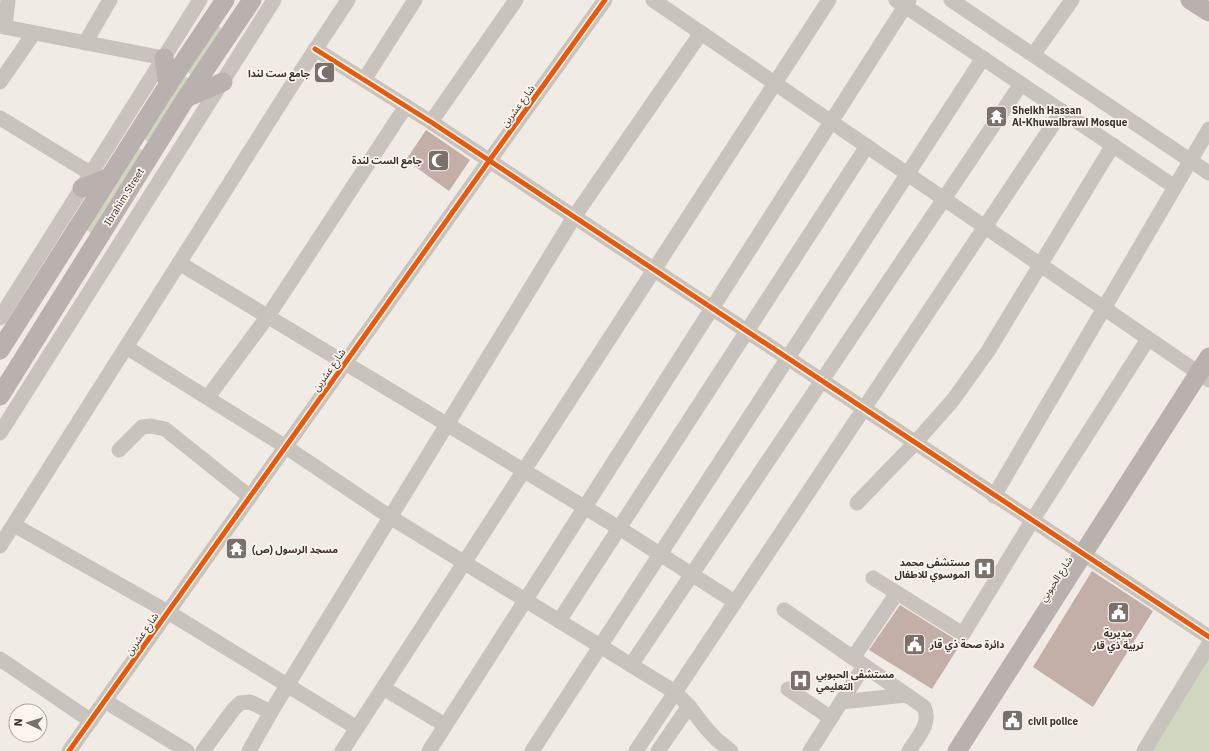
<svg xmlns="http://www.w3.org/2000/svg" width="1209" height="751" viewBox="0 0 1209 751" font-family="'IBM Plex Sans','Noto Sans Arabic',sans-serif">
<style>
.green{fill:#d1d6bf}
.building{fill:#c3afa7}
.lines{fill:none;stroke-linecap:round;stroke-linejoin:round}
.minor{stroke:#c9c3be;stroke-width:15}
.major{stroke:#b8b1ad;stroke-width:19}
.cycleway-casing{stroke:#fbf5ee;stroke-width:8}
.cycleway{stroke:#e8590c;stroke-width:5}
.labels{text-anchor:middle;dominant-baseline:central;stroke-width:3.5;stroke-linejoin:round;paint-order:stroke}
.poi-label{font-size:10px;font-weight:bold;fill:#3b302b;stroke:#fbf5ee;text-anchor:start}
.street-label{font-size:10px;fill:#3b302b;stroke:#fbf5ee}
</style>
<rect width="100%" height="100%" fill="#f0ebe5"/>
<!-- green -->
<g class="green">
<polygon points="216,24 222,29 192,75 186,71"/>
<polygon points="183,75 190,79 150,143 143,138"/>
<polygon points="138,147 145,152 91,233 85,229"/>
<polygon points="1209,653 1209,751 1147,751"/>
</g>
<!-- building -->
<g class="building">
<polygon points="426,130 470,160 449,191 406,160"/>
<polygon points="1092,571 1153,611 1093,707 1033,667"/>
<polygon points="900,605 961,643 932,689 869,650"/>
</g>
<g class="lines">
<!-- minor -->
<g class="minor">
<polyline points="653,0 1209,380"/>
<polyline points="896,0 1175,187"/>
<polyline points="951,0 1209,173"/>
<polyline points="0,26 164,58"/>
<polyline points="5,27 8,0"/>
<polyline points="85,43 110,0"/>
<polyline points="315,49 431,122 1209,637"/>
<polyline points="1033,55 1072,0"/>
<polyline points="364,80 415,0"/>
<polyline points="0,82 34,33"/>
<polyline points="0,118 90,173"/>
<polyline points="431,122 516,0"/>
<polyline points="179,263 619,528 735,602"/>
<polyline points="0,318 200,0"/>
<polyline points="126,347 286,447 390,517 675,692 689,706 705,727 716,739 731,751"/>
<polyline points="208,397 268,316 406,106"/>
<polyline points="0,433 274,0"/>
<polyline points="119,450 142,427 151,426 165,429 250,497"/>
<polyline points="994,496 1209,129"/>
<polyline points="857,503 915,443 953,400 988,351 1113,145"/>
<polyline points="14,525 168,612 357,728"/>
<polyline points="0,546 290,88 348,0"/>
<polyline points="873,578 963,634 1032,521 1148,339"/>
<path d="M784,610L924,707C932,723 917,738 909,751"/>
<polyline points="559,621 867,146"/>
<polyline points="853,658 897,593"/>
<polyline points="0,659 91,721"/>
<polyline points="631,665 1021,84"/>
<polyline points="383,688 445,725"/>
<polyline points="788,689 831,718"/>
<polyline points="105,701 187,751"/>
<polyline points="841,702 906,695"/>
<polyline points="69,751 489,161 605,0"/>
<polyline points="203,751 233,710 240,703 250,702 271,712"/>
<polyline points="249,751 271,712 574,217 701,33"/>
<polyline points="342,751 829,0"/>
<polyline points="429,751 909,0"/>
<polyline points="532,751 983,58"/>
<polyline points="636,751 1062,111"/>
<polyline points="658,751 689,706"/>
<polyline points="810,751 864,666"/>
<polyline points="1144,751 1209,644"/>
</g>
<!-- major -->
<g class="major">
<polyline points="1190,0 1209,12"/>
<polyline points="164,58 168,85"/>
<polyline points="186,98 223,82"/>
<polyline points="82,188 110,177"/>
<polyline points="0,350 168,85 225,0"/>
<polyline points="0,396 186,98 252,0"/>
<polyline points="957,751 1209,357"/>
</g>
<defs>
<g id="cycleway">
<polyline points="315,49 431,122 1209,637"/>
<polyline points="69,751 489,161 605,0"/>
</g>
</defs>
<!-- cycleway casing -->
<use href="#cycleway" class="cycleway-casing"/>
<!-- cycleway -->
<use href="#cycleway" class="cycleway"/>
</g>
<!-- icons -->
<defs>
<symbol id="mosque-square" viewBox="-11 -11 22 22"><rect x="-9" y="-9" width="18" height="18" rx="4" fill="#7a716c" stroke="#fbf5ee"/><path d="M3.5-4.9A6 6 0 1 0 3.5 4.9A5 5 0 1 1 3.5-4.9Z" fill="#fff"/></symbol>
<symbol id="temple-square" viewBox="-11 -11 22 22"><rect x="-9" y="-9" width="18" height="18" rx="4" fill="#7a716c" stroke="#fbf5ee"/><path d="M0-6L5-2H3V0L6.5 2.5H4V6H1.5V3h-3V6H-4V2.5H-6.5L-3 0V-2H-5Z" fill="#fff"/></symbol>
<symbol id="hospital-square" viewBox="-11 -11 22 22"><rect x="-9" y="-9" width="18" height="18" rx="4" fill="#7a716c" stroke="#fbf5ee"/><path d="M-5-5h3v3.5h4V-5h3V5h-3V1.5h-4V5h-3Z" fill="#fff"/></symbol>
<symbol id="civic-square" viewBox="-11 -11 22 22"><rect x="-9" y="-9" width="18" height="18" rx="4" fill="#7a716c" stroke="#fbf5ee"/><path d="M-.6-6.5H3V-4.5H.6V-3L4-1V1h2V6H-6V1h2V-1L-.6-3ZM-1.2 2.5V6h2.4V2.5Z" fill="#fff"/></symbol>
</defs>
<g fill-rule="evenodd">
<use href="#mosque-square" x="312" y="60" width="25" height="25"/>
<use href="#temple-square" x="984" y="104" width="25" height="25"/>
<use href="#mosque-square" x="426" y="148" width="25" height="25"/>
<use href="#temple-square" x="224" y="536" width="25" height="25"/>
<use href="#hospital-square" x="972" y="556" width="25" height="25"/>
<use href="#civic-square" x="1106" y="600" width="25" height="25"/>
<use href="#civic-square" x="902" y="632" width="25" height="25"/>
<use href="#hospital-square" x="788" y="668" width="25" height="25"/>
<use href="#civic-square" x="1000" y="708" width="25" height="25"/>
</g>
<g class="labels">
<!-- poi labels -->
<g class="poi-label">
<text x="310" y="73" text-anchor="end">جامع ست لندا</text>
<text x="1012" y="110">Sheikh Hassan<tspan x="1012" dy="12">Al-Khuwaibrawi Mosque</tspan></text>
<text x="422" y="160" text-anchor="end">جامع الست لندة</text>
<text x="252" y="549">مسجد الرسول (ص)</text>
<text x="970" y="562" text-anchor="end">مستشفى محمد<tspan x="970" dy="12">الموسوي للاطفال</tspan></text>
<text x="1118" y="633" text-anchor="middle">مديرية<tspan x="1118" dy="12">تربية ذي قار</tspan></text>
<text x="930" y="644">دائرة صحة ذي قار</text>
<text x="816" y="674">مستشفى الحبوبي<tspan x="816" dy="12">التعليمي</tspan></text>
<text x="1028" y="721">civil police</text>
</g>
<!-- street labels -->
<g class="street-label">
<text transform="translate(518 106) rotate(-54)">شارع عشرين</text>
<text transform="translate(124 197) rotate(-58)">Ibrahim Street</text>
<text transform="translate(329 370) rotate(-55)">شارع عشرين</text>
<text transform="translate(1056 579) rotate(-57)">شارع الحبوبي</text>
<text transform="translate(142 634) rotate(-55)">شارع عشرين</text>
</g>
</g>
<!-- north arrow -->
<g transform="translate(28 723) rotate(274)"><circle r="19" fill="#fbf5ee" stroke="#aea6a0"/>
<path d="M0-3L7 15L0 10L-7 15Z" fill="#7a716c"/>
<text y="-6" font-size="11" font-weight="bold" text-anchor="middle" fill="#3b302b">N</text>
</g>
</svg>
